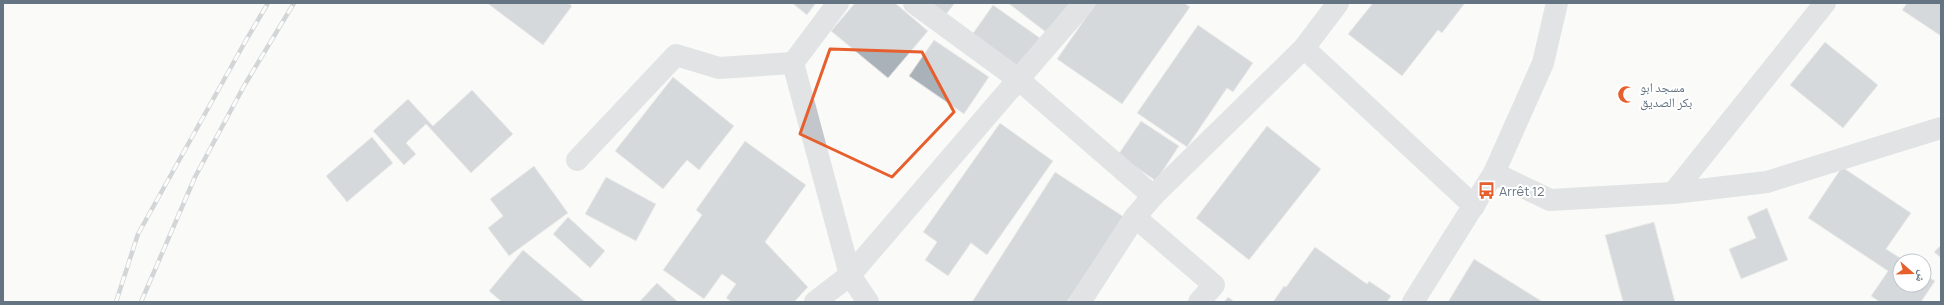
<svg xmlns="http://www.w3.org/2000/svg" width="1944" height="305" viewBox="0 0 1944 305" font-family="Manrope,'Noto Naskh Arabic',sans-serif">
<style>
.building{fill:#aab2b9;stroke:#dcdcda}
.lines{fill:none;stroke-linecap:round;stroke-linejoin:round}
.minor{stroke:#c3c7cc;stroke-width:22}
.rail-casing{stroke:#a4abb1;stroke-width:4.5}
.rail{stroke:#fff;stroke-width:3;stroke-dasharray:9;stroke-linecap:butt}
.marked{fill:none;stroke:#e65f2c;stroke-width:3;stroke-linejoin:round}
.labels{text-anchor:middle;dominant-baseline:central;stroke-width:4;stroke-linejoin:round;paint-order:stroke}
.poi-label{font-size:13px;fill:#657483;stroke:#fff;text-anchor:start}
</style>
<rect width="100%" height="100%" fill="#fafaf8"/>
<!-- building -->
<g class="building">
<polygon points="487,3 568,3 572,6 543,45"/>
<polygon points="792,3 816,3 807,15"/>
<polygon points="855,3 895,3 928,31 888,78 831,31"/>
<polygon points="921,3 955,3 942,19"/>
<polygon points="1008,3 1070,3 1047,33"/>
<polygon points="1096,3 1184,3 1190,7 1122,104 1057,59"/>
<polygon points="1373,3 1465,3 1442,33 1438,30 1402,76 1348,34"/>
<polygon points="1907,3 1941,3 1941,36 1902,10"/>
<polygon points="993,5 1040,38 1017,72 969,39"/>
<polygon points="1198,25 1253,63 1233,92 1227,88 1187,147 1137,113"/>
<polygon points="934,40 989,77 964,114 909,76"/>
<polygon points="1825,42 1878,85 1843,128 1790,85"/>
<polygon points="673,77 734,126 699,170 687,160 663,189 615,151"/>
<polygon points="472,90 513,134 471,173 426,124 406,143 416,154 404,165 373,131 408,99 433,126"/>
<polygon points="1141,121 1179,146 1156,181 1118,155"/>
<polygon points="1000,123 1053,161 987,255 971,243 948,276 925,260 937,242 923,232"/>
<polygon points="1267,126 1321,169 1249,260 1196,218"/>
<polygon points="372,137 393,163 347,202 326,176"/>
<polygon points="745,141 806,185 765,242 808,287 794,302 732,302 726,298 736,284 722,274 704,299 663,270 702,215 696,210"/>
<polygon points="534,166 568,213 509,256 488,228 503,216 490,199"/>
<polygon points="1842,167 1911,213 1886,249 1905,261 1900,261 1900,285 1924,285 1924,274 1935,281 1921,302 1880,302 1871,296 1888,271 1808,218"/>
<polygon points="1055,172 1124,217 1067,302 972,302"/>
<polygon points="606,177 656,204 636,241 585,214"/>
<polygon points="1767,208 1788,260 1741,279 1729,249 1756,238 1747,217"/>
<polygon points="568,217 605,251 590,268 553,234"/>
<polygon points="1654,222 1675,302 1623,302 1605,235"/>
<polygon points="1941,245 1941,258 1934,252"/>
<polygon points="1315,247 1367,284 1369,281 1391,296 1387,302 1273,302 1284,286 1286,287"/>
<polygon points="523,250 585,302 502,302 489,291"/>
<polygon points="1474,259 1543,302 1448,302"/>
<polygon points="657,283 678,302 639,302"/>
<polygon points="1228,297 1235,302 1224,302"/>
</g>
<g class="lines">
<!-- minor -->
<g class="minor">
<polyline points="838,3 793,63 850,275 868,302"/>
<polyline points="914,3 1018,79 1153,196"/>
<polyline points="1304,48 1474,206"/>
<polyline points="577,160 676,55 719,68 793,63"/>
<polyline points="1494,173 1550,200 1673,193 1767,182 1941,128"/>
<polyline points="1673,193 1825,3"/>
<polyline points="1135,217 1214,285 1199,302"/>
<polyline points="815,302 850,275 1084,3"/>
<polyline points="1080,302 1135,217 1153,196 1304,48 1338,3"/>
<polyline points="1413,302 1494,173 1543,63 1557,3"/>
</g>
<defs>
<g id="rail">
<polyline points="116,302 138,234 245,42 268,3"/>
<polyline points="141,302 195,177 244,86 294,3"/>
</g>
</defs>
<!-- rail casing -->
<use href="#rail" class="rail-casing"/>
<!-- rail -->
<use href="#rail" class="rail"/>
</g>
<!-- marked area -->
<path d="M0 0H1944V305H0ZM830,49L922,52L954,112L892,177L800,134Z" fill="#fafaf8" fill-opacity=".55" fill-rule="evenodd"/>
<path class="marked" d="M830,49L922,52L954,112L892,177L800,134Z"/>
<!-- icons -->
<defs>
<symbol id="mosque-bare" viewBox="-9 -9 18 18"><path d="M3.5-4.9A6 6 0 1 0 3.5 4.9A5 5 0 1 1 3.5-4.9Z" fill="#e65f2c" stroke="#fff" stroke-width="2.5" paint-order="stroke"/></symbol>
<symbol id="bus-bare" viewBox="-9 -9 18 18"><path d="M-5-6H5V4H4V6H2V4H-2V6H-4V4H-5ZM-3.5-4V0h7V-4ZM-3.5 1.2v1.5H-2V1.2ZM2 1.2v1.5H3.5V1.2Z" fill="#e65f2c" stroke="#fff" stroke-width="2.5" paint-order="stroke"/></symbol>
</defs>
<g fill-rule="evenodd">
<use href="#mosque-bare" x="1614" y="82" width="25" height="25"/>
<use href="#bus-bare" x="1474" y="178" width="25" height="25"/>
</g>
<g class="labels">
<!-- poi labels -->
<g class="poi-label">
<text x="1640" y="87">مسجد ابو<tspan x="1640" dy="15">بكر الصديق</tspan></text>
<text x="1499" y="191">Arrêt 12</text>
</g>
</g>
<!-- border -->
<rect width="1944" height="305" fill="none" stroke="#657483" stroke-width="8"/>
<!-- north arrow -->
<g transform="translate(1912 273) rotate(110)"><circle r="19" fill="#ffffff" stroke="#c1c7cd"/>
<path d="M0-3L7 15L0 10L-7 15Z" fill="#e65f2c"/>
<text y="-6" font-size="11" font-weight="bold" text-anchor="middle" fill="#657483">ش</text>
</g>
</svg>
